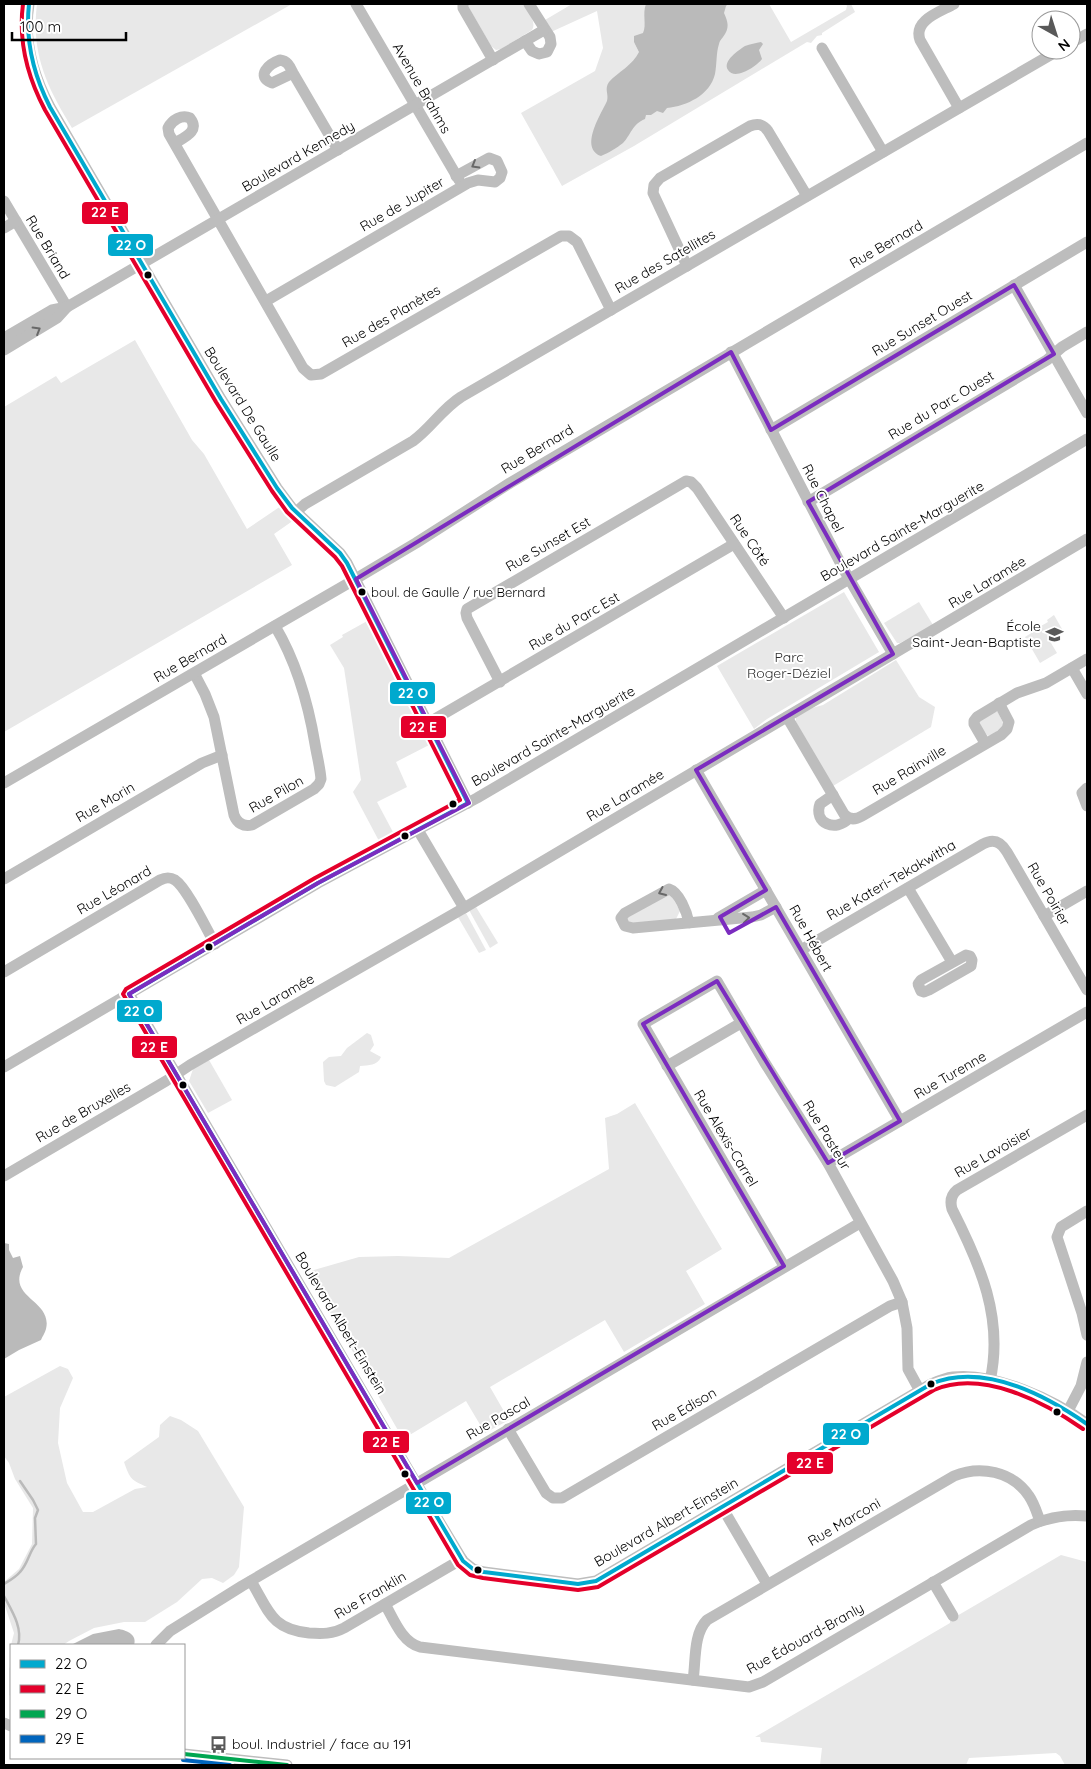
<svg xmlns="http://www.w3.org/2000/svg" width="1091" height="1769" viewBox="0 0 1091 1769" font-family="Quicksand,sans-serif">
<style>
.green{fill:#e8e8e8}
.water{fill:#bababa}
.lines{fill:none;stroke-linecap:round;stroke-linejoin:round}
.stream{stroke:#bababa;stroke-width:2.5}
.minor{stroke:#bdbdbd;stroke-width:11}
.bus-1-casing{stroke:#fff;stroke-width:8}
.bus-2-casing{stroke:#fff;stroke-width:8}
.bus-3-casing{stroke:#fff;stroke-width:8}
.bus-4-casing{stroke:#fff;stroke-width:8}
.bus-1{stroke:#00a9ce;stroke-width:4}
.bus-2{stroke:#e4002b;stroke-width:4}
.bus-3{stroke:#00a651;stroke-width:4}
.bus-4{stroke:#0065bd;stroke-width:4}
.oneway{stroke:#686868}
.marked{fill:none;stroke:#7b2cbf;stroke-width:4;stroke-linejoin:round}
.bus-dot{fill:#000;stroke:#fff;stroke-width:2}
.labels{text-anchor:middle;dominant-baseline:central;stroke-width:4;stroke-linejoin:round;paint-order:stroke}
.bus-label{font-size:13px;fill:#000;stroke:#fff;text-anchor:start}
.street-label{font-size:14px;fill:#000;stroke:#fff}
.poi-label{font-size:14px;fill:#000;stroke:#fff;text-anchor:end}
.park-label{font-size:14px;fill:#2d2d2d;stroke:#fff}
.line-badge{stroke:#fff;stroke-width:2}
.badge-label{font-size:14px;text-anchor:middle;font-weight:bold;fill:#fff}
</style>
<rect width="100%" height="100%" fill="#fff"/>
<!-- green -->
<g class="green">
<path d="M37,4H292L72,128C46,86 31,53 37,4Z"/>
<path d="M468,4H523C528,12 537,22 532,30L501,49L496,50L491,46L468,6Z"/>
<polygon points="572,4 769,4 791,42 846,10 847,6 846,4 851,4 855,12 822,33 822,35 817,36 811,43 807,42 634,146 562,186 521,113 595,71 603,48 597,11 551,32 545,20"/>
<polygon points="135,340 192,440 204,454 247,529 281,506 294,520 274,534 292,565 4,732 4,407 56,376 61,383"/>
<polygon points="844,592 879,652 767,719 754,729 717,666"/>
<polygon points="919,602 933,625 900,643 897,643 884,623"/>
<polygon points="1054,615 1062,629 1048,638 1057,653 1040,663 1025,637 1041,627 1041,626 1048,622 1047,620"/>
<polygon points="369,620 431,744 396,762 407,787 377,802 394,834 379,841 353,792 361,780 344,668 330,645 343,637 342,635"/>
<polygon points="896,660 919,697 935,707 931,727 833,786 796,722 796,717 812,708 823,705"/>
<polygon points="995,712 998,712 1004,725 992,735 988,736 979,726 979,721"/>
<polygon points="670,893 680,911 676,919 631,924 627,919 628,916"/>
<polygon points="476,907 498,943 490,948 469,910"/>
<polygon points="466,913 486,950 479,953 458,917"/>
<path d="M367,1033L371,1035L374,1045L370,1051L381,1057C377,1066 369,1065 360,1066L359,1072L335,1087L326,1085L324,1081L323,1062L329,1057L341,1056L347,1048Z"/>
<polygon points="209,1060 232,1100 208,1113 189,1081 193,1069"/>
<polygon points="635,1103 722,1249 686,1271 705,1304 624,1352 605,1320 490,1387 509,1420 485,1433 466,1401 403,1439 307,1272 359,1257 398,1256 449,1258 609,1169 605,1118 617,1114"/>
<path d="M60,1366L68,1369L73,1378L60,1408L58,1443L67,1483L83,1512H93L135,1489L147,1487C131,1480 130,1479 124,1462L159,1437L160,1425L170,1416L181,1420L198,1431L244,1507L239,1567L234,1575L223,1583L212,1578L202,1579L177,1602L145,1622H124L94,1628L69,1641L63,1645H11L14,1633L4,1603V1582L19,1569L32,1544L33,1508L15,1479L9,1463L4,1456V1397Z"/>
<polygon points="1061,1555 1087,1562 1087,1765 1065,1765 1060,1756 1056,1753 969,1758 966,1765 820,1765 822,1748 761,1742 760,1737 755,1737 950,1623 950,1620"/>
</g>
<!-- water -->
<g class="water">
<path d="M646,4H728L726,6L724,13C728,22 730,28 723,37C721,40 720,40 719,44C716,53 717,64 715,74C710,95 687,106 667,108L663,113L657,111L651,115H646L645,119C632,124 631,135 623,143C617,148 608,153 601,156C579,148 601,114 607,101C609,94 604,89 609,82C618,72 633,65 639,52L634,42V36L643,33C647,25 642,14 646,4Z"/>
<path d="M761,42L763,44L759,50L762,59C757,66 735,81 728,70C722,61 739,50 745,46C750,44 756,43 761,42Z"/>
<path d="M4,1243L9,1244V1250L13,1258L20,1256L23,1267C6,1298 53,1300 46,1329C45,1333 42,1337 41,1340L19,1350L4,1359Z"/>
<path d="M119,1629C128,1631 137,1635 134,1645H71L93,1634Z"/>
</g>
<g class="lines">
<!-- stream -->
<g class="stream">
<path d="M4,1584C9,1581 16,1577 20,1572C28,1564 29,1552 36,1544L35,1518L38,1510L33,1500L20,1481"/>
<path d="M4,1596C12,1611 23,1628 18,1645"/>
<polyline points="11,1668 11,1695"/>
</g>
<!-- minor -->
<g class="minor">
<path d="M29,4C23,40 33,75 50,107L221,399L277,488L292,508L340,553L347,563L468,803"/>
<polyline points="356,4 459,180"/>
<polyline points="463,4 463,8 493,60"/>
<path d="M954,4C940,12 913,20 920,40L959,108"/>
<polyline points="525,41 532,51 539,54 547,52 551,44 550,37 529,4"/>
<polyline points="1071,43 1087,34"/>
<polyline points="822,48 883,152"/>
<path d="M293,73L272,83C255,76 269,64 280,60C288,61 290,67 293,73L338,150"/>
<path d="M175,143C185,137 200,131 190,118C182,114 172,120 168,128L169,134L303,368L311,375L321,374L561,236H569L577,242L611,310"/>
<polyline points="4,201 67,307"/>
<polyline points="4,228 16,221"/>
<path d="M687,266L653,193L654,185L660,178L750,126C758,123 763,124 768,131L807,196"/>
<polyline points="1014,285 1087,413"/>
<polyline points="266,301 468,183 478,180 495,182 500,178 502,172 497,161 489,158 456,176"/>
<polyline points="4,338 52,310 67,307"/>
<polyline points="4,350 57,318 67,307 544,30"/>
<polyline points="731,352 844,570 893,654"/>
<polyline points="771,430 1087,242"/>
<polyline points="808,502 1047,360 1062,347 1087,332"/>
<path d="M296,512L305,504L413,441C431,428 442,409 461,397L1059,50"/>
<polyline points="1072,668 1087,694"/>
<path d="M194,673L205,694L214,717L234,815C237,823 243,827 252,825L314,789L319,784L321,779C320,767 317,756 315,744C308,702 297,663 275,626"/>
<polyline points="500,682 467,618 466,613 467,609 686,481 691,482 697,488 784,618"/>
<path d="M787,717L844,814C849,820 855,820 862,816L1001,735L1007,729L1009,722L999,703"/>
<polyline points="428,723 734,544"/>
<polyline points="985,743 974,724 974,721 977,717 1017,693 1046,683 1087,659"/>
<polyline points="696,770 900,1121"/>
<polyline points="4,783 347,584 416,543 510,483 1087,143"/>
<polyline points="1087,788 1082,793 1087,806"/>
<path d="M833,795L820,804C813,823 836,833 849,818"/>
<polyline points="418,830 464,908"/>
<polyline points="4,879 202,763 222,755"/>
<polyline points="908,888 952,962"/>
<polyline points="1044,916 1087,891"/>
<polyline points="718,918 766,890"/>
<path d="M689,923C687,912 679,892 669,889L625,913L621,918L625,926L633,928L752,917L761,915L776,907"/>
<path d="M801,950L983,844C994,838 1001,842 1007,852L1087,990"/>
<polygon points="966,955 970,956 972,960 971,966 929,990 924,992 921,991 918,984 921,980"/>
<path d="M4,972L160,880C166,877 170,877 175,880C187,888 207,930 215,944"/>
<path d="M129,994L422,1493L463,1561L473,1569L484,1572L578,1584L596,1581L931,1384C938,1381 945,1378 953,1377C994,1372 1055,1400 1087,1424"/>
<polyline points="667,1066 741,1023"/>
<polyline points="4,1067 318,883 477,798 1087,439"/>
<polyline points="828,1163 1087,1012"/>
<polyline points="4,1176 166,1081 190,1065 464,908 1087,539"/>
<polyline points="1087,1211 1061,1227 1057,1237 1082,1313 1087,1335"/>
<polyline points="784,1266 643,1024 717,981 765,1063 828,1163 893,1281 902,1302 907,1328 908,1369 920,1391"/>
<path d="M990,1381C1004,1318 980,1264 952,1209C950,1202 951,1195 957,1190L1087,1115"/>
<polyline points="1068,1411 1081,1386 1087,1362"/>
<polyline points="508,1429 546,1493 553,1498 562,1498 890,1306 902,1302"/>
<polyline points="722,1507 767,1584"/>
<path d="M251,1581C269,1611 271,1629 309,1633C322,1634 333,1634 344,1628L462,1559"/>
<polyline points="933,1582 953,1616"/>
<path d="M385,1604C394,1620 402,1642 420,1647L749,1687L763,1682L1031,1525C1049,1517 1068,1514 1087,1516"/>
<polyline points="156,1645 170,1631 242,1586 860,1223"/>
<path d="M693,1680C696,1662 693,1634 707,1620L954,1476C980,1465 1012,1471 1029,1496C1034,1503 1037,1513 1040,1521"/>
<polyline points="4,1723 11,1726"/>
<polyline points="184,1754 287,1765"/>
</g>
<defs>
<path id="bus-1" d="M29,4C25,41 33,74 50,107L221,399L277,488L292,508L340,553L347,563L468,803L318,883L129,994L463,1561L473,1569L484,1572L578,1584L596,1581L931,1384C983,1362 1045,1395 1087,1424"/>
<path id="bus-2" d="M23,4C18,42 27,76 45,110L216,402L272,491L287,512L335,557L342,566L460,800L315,878L126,989L123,994L458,1565L470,1575L483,1578L578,1590L598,1587L934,1390C982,1369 1044,1402 1083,1429"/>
<polyline id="bus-3" points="184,1754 287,1765"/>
<polyline id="bus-4" points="183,1760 230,1765"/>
</defs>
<!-- bus-1 casing -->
<use href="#bus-1" class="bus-1-casing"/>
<!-- bus-2 casing -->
<use href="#bus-2" class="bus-2-casing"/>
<!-- bus-3 casing -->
<use href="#bus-3" class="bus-3-casing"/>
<!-- bus-4 casing -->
<use href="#bus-4" class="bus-4-casing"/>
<!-- bus-1 -->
<use href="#bus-1" class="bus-1"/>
<!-- bus-2 -->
<use href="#bus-2" class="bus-2"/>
<!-- bus-3 -->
<use href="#bus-3" class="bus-3"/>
<!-- bus-4 -->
<use href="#bus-4" class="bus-4"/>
</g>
<!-- one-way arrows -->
<defs><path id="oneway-chevron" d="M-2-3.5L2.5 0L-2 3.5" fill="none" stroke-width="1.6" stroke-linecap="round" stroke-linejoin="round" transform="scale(1.25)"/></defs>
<g class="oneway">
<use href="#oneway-chevron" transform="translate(475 165) rotate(150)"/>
<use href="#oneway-chevron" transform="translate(37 330) rotate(-31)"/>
<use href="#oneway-chevron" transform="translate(662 892) rotate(156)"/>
<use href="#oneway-chevron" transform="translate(746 918) rotate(-6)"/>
</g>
<!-- marked area -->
<path class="marked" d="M1014,285L1054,354L808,502L893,654L696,770L766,890L720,917L729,933L776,907L900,1121L828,1163L717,981L643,1024L784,1266L417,1483L129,994L318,883L469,803L356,579L731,352L771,430Z"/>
<!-- icons -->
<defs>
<symbol id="school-bare" viewBox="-9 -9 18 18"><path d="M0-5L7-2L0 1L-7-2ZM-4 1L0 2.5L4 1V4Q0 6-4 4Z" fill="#595959" stroke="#fff" stroke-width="2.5" paint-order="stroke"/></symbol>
<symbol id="bus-bare" viewBox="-9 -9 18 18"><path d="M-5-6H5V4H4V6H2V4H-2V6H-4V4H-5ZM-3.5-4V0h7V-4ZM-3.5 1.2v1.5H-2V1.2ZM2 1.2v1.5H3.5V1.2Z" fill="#595959" stroke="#fff" stroke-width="2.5" paint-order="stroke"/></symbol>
</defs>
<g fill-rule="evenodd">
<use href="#school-bare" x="1042" y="622" width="25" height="25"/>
<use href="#bus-bare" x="206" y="1732" width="25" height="25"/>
</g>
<!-- markers -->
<g class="bus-dot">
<circle cx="148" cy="275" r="4.5"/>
<circle cx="362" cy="592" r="4.5"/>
<circle cx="453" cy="804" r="4.5"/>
<circle cx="405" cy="836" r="4.5"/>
<circle cx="209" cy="947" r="4.5"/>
<circle cx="183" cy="1085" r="4.5"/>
<circle cx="931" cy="1384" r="4.5"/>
<circle cx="1057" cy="1412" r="4.5"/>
<circle cx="405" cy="1474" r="4.5"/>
<circle cx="478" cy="1570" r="4.5"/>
</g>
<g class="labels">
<!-- bus labels -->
<g class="bus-label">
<text x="371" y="592">boul. de Gaulle / rue Bernard</text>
</g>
<!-- street labels -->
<g class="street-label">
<text transform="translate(422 88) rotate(60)">Avenue Brahms</text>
<text transform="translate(298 156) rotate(-30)">Boulevard Kennedy</text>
<text transform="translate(402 204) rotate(-30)">Rue de Jupiter</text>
<text transform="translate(886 244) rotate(-30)">Rue Bernard</text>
<text transform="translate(48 247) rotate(59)">Rue Briand</text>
<text transform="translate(665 261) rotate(-30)">Rue des Satellites</text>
<text transform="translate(391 316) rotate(-30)">Rue des Planètes</text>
<text transform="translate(922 323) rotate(-31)">Rue Sunset Ouest</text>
<text transform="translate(243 404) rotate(58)">Boulevard De Gaulle</text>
<text transform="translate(941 405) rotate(-31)">Rue du Parc Ouest</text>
<text transform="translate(537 449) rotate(-31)">Rue Bernard</text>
<text transform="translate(823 498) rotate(63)">Rue Chapel</text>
<text transform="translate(902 531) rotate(-30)">Boulevard Sainte-Marguerite</text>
<text transform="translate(750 540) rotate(56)">Rue Côté</text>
<text transform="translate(548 544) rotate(-30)">Rue Sunset Est</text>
<text transform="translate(987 582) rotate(-31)">Rue Laramée</text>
<text transform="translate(574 621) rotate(-30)">Rue du Parc Est</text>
<text transform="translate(190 658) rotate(-30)">Rue Bernard</text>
<text transform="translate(553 736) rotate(-30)">Boulevard Sainte-Marguerite</text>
<text transform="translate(909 770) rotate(-31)">Rue Rainville</text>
<text transform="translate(276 794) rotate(-30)">Rue Pilon</text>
<text transform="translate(625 795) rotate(-31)">Rue Laramée</text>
<text transform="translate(105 802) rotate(-30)">Rue Morin</text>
<text transform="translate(891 880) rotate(-30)">Rue Kateri-Tekakwitha</text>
<text transform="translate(114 890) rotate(-30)">Rue Léonard</text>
<text transform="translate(1049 894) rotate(60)">Rue Poirier</text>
<text transform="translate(811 938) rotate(61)">Rue Hébert</text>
<text transform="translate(275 999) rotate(-30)">Rue Laramée</text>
<text transform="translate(950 1075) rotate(-30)">Rue Turenne</text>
<text transform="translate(83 1112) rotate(-30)">Rue de Bruxelles</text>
<text transform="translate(827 1135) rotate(59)">Rue Pasteur</text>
<text transform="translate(726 1138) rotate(59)">Rue Alexis-Carrel</text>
<text transform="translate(993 1152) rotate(-30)">Rue Lavoisier</text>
<text transform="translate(341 1323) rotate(59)">Boulevard Albert-Einstein</text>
<text transform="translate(684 1409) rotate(-30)">Rue Edison</text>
<text transform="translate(498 1418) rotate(-30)">Rue Pascal</text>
<text transform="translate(666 1522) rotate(-30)">Boulevard Albert-Einstein</text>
<text transform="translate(844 1522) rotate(-30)">Rue Marconi</text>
<text transform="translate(370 1595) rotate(-30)">Rue Franklin</text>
<text transform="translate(805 1638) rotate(-29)">Rue Édouard-Branly</text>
</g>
<!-- poi labels -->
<g class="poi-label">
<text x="1041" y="626">École<tspan x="1041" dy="16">Saint-Jean-Baptiste</tspan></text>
<text x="232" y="1744" text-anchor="start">boul. Industriel / face au 191</text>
</g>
<!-- park labels -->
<g class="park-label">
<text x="789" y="657">Parc<tspan x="789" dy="16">Roger-Déziel</tspan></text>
</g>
</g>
<g class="line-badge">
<rect x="81" y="201" width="48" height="24" rx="5" fill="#e4002b"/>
<rect x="107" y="233" width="47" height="24" rx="5" fill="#00a9ce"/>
<rect x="389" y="681" width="47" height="24" rx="5" fill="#00a9ce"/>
<rect x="400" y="715" width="47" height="24" rx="5" fill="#e4002b"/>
<rect x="116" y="999" width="47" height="24" rx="5" fill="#00a9ce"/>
<rect x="131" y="1035" width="47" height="24" rx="5" fill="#e4002b"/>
<rect x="822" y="1422" width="48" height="24" rx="5" fill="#00a9ce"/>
<rect x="362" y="1430" width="48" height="24" rx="5" fill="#e4002b"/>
<rect x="786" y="1451" width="48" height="24" rx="5" fill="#e4002b"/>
<rect x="405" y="1491" width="47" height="24" rx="5" fill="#00a9ce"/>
</g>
<g class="badge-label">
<text x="105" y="217">22 E</text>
<text x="131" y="250">22 O</text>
<text x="413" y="698">22 O</text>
<text x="423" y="732">22 E</text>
<text x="139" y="1016">22 O</text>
<text x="154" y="1052">22 E</text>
<text x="846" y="1439">22 O</text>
<text x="386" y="1447">22 E</text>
<text x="810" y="1468">22 E</text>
<text x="429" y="1507">22 O</text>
</g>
<!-- border -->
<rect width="1091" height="1769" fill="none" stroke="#000000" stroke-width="10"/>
<!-- legend -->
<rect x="10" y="1644" width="175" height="115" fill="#ffffff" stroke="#999999"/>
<rect x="20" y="1660" width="25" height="8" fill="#00a9ce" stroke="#999999"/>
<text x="55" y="1669" font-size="15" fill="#000000">22 O</text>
<rect x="20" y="1685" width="25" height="8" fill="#e4002b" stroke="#999999"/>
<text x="55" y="1694" font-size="15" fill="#000000">22 E</text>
<rect x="20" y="1710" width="25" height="8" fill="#00a651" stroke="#999999"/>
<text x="55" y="1719" font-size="15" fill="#000000">29 O</text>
<rect x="20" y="1735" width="25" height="8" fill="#0065bd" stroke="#999999"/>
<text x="55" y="1744" font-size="15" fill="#000000">29 E</text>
<!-- north arrow -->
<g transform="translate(1056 35) rotate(141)"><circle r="24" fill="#ffffff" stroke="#999999"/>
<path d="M0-4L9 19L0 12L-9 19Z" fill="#595959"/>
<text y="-8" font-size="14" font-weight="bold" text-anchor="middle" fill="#000000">N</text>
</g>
<!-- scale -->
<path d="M12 32v8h114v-8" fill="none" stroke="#000000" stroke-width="2.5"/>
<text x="20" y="32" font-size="15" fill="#000000" stroke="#ffffff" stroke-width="4" paint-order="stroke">100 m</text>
</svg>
